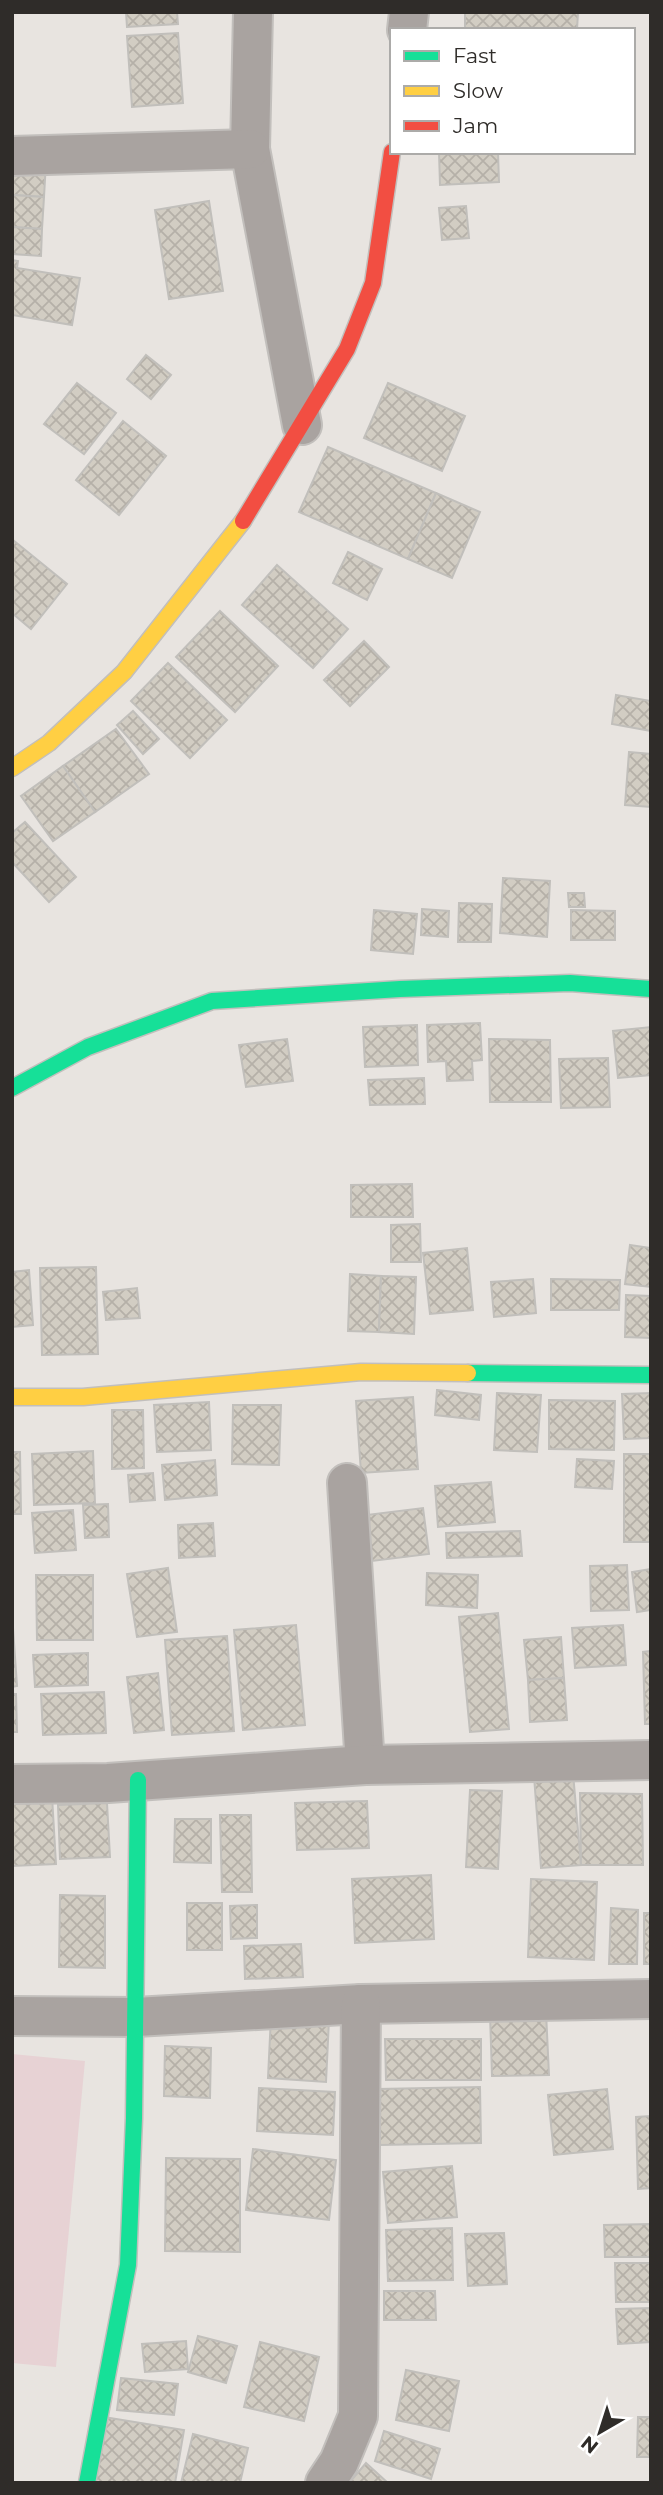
<svg xmlns="http://www.w3.org/2000/svg" width="663" height="2495" viewBox="0 0 663 2495" font-family="Montserrat,sans-serif">
<style>
.grass{fill:#e7d2d4}
.building{fill:url(#building-cross-hatch);stroke:#c1bfbb;stroke-width:2}
.lines{fill:none;stroke-linecap:round;stroke-linejoin:round}
.street-casing{stroke:#c2bfbc;stroke-width:42}
.fast-casing{stroke:#c2bfbc;stroke-width:19}
.slow-casing{stroke:#c2bfbc;stroke-width:19}
.jam-casing{stroke:#c2bfbc;stroke-width:19}
.street{stroke:#a9a3a0;stroke-width:38}
.fast{stroke:#16e098;stroke-width:16}
.slow{stroke:#ffcf43;stroke-width:16}
.jam{stroke:#f24e42;stroke-width:16}
</style>
<defs>
<pattern id="building-cross-hatch" width="8" height="8" patternUnits="userSpaceOnUse" patternTransform="scale(1.75)"><rect width="8" height="8" fill="#d2cdc3"/><path d="M0 0l8 8M0 8l8-8" fill="none" stroke="#b5b0a8"/></pattern>
</defs>
<rect width="100%" height="100%" fill="#e8e4e0"/>
<!-- grass -->
<polygon class="grass" points="12,2054 85,2061 56,2367 12,2363"/>
<!-- building -->
<g class="building">
<polygon points="126,12 177,12 178,24 127,27"/>
<polygon points="465,12 578,12 577,30 465,30"/>
<polygon points="178,33 183,103 132,107 127,36"/>
<polygon points="439,152 498,152 499,182 440,185"/>
<polygon points="12,160 46,162 44,197 12,195"/>
<polygon points="12,195 44,197 42,229 12,227"/>
<polygon points="209,201 223,291 169,299 155,210"/>
<polygon points="466,206 469,238 442,240 439,208"/>
<polygon points="12,227 42,229 41,256 12,254"/>
<polygon points="12,260 18,261 17,268 80,278 72,325 12,315"/>
<polygon points="146,355 171,375 151,399 127,379"/>
<polygon points="77,383 116,413 84,454 44,424"/>
<polygon points="388,383 465,416 442,471 364,438"/>
<polygon points="123,421 166,456 119,515 76,480"/>
<polygon points="328,447 436,493 408,559 299,512"/>
<polygon points="436,493 480,512 452,578 408,559"/>
<polygon points="13,540 67,584 31,629 12,613"/>
<polygon points="348,552 382,569 367,600 333,583"/>
<polygon points="277,565 348,629 313,668 242,605"/>
<polygon points="220,611 278,666 235,712 176,657"/>
<polygon points="364,641 389,667 350,706 324,680"/>
<polygon points="168,663 227,720 190,758 131,701"/>
<polygon points="616,695 651,701 651,731 612,724"/>
<polygon points="133,711 159,739 143,754 117,725"/>
<polygon points="116,729 149,774 95,812 63,766"/>
<polygon points="629,752 651,754 651,807 625,805"/>
<polygon points="63,766 95,812 53,841 21,796"/>
<polygon points="25,822 76,877 49,902 12,862 12,833"/>
<polygon points="503,878 550,881 547,937 500,933"/>
<polygon points="568,893 584,893 585,907 569,907"/>
<polygon points="459,903 492,904 491,942 458,942"/>
<polygon points="422,909 449,911 448,937 421,935"/>
<polygon points="374,910 417,914 413,954 371,950"/>
<polygon points="571,910 615,911 615,940 571,940"/>
<polygon points="480,1023 482,1060 472,1061 473,1080 447,1081 446,1061 428,1062 427,1025"/>
<polygon points="417,1025 418,1065 365,1067 363,1027"/>
<polygon points="651,1027 651,1075 618,1078 613,1031"/>
<polygon points="287,1039 293,1081 246,1087 239,1045"/>
<polygon points="489,1039 550,1040 551,1102 490,1102"/>
<polygon points="608,1058 610,1107 561,1108 559,1059"/>
<polygon points="424,1078 425,1104 370,1105 368,1080"/>
<polygon points="412,1184 413,1217 351,1217 351,1185"/>
<polygon points="420,1224 421,1262 391,1262 391,1225"/>
<polygon points="630,1245 651,1248 651,1287 625,1284"/>
<polygon points="467,1248 473,1310 430,1314 423,1253"/>
<polygon points="96,1267 98,1354 42,1355 40,1268"/>
<polygon points="29,1270 33,1325 12,1327 12,1272"/>
<polygon points="350,1274 381,1276 379,1332 348,1331"/>
<polygon points="381,1276 416,1277 414,1334 379,1332"/>
<polygon points="533,1279 536,1313 494,1317 491,1282"/>
<polygon points="551,1279 620,1280 619,1310 551,1310"/>
<polygon points="137,1288 140,1318 106,1320 103,1292"/>
<polygon points="626,1295 651,1296 651,1338 625,1337"/>
<polygon points="437,1390 481,1395 479,1420 435,1415"/>
<polygon points="497,1393 541,1395 537,1452 494,1450"/>
<polygon points="651,1393 651,1438 624,1439 622,1394"/>
<polygon points="413,1397 418,1469 361,1473 356,1401"/>
<polygon points="549,1400 615,1401 614,1450 549,1449"/>
<polygon points="209,1402 211,1450 157,1452 154,1405"/>
<polygon points="233,1405 281,1405 279,1465 232,1464"/>
<polygon points="112,1410 143,1410 144,1468 112,1469"/>
<polygon points="93,1451 95,1503 34,1505 32,1454"/>
<polygon points="12,1452 20,1452 21,1514 12,1514"/>
<rect x="624" y="1454" width="27" height="88"/>
<polygon points="577,1459 614,1461 612,1489 575,1487"/>
<polygon points="215,1460 217,1495 165,1500 162,1465"/>
<polygon points="153,1473 155,1500 130,1502 128,1475"/>
<polygon points="491,1482 495,1522 438,1527 435,1486"/>
<polygon points="108,1504 109,1537 85,1538 83,1505"/>
<polygon points="423,1508 429,1554 364,1562 358,1516"/>
<polygon points="73,1510 76,1550 35,1553 32,1513"/>
<polygon points="213,1523 215,1556 179,1558 178,1525"/>
<polygon points="520,1531 522,1556 447,1558 446,1533"/>
<polygon points="627,1565 629,1610 591,1611 590,1566"/>
<polygon points="168,1568 177,1632 137,1637 127,1574"/>
<polygon points="651,1569 651,1610 637,1612 632,1572"/>
<polygon points="427,1573 478,1575 477,1608 426,1605"/>
<polygon points="36,1575 93,1575 93,1640 37,1640"/>
<polygon points="498,1613 509,1729 470,1732 459,1617"/>
<polygon points="296,1625 305,1725 243,1730 234,1630"/>
<polygon points="623,1625 626,1665 575,1668 572,1628"/>
<polygon points="12,1628 13,1628 17,1686 12,1687"/>
<polygon points="227,1636 234,1731 172,1735 165,1640"/>
<polygon points="561,1637 564,1678 528,1680 524,1640"/>
<polygon points="651,1651 651,1724 645,1724 643,1652"/>
<polygon points="88,1653 88,1685 35,1687 33,1655"/>
<polygon points="158,1673 164,1730 134,1733 127,1677"/>
<polygon points="564,1678 567,1720 530,1722 528,1680"/>
<polygon points="104,1692 106,1733 43,1735 41,1694"/>
<polygon points="12,1694 16,1694 17,1732 12,1732"/>
<polygon points="573,1773 581,1865 541,1868 534,1776"/>
<polygon points="470,1790 502,1791 498,1869 466,1867"/>
<polygon points="580,1793 642,1794 643,1865 581,1865"/>
<polygon points="52,1796 56,1864 12,1866 12,1798"/>
<polygon points="367,1801 369,1848 297,1850 295,1803"/>
<polygon points="107,1803 110,1857 60,1859 58,1805"/>
<polygon points="220,1815 251,1815 252,1892 222,1892"/>
<polygon points="175,1819 211,1819 211,1863 174,1862"/>
<polygon points="431,1875 434,1939 355,1943 352,1879"/>
<polygon points="531,1879 597,1882 594,1960 528,1957"/>
<polygon points="60,1895 105,1896 105,1968 59,1967"/>
<rect x="187" y="1903" width="35" height="47"/>
<polygon points="257,1905 257,1938 231,1939 230,1906"/>
<polygon points="611,1908 638,1910 637,1964 609,1964"/>
<rect x="644" y="1913" width="7" height="51"/>
<polygon points="301,1944 303,1977 245,1979 244,1946"/>
<polygon points="546,2012 549,2075 492,2076 490,2014"/>
<polygon points="271,2016 329,2020 326,2082 268,2078"/>
<polygon points="385,2039 481,2039 481,2080 386,2080"/>
<polygon points="165,2046 211,2048 210,2098 164,2096"/>
<polygon points="480,2087 481,2143 380,2145 378,2089"/>
<polygon points="259,2088 335,2092 333,2135 257,2131"/>
<polygon points="607,2089 613,2149 554,2155 548,2095"/>
<polygon points="651,2116 651,2188 638,2189 636,2117"/>
<polygon points="253,2149 336,2160 329,2220 246,2210"/>
<polygon points="166,2158 240,2159 240,2252 165,2251"/>
<polygon points="452,2166 457,2217 388,2223 383,2172"/>
<polygon points="651,2224 651,2257 605,2257 604,2225"/>
<polygon points="452,2228 453,2280 388,2281 386,2230"/>
<polygon points="504,2233 507,2284 468,2286 465,2234"/>
<polygon points="615,2263 651,2263 651,2302 616,2302"/>
<polygon points="384,2291 435,2291 436,2320 384,2320"/>
<polygon points="651,2308 651,2342 618,2344 616,2309"/>
<polygon points="198,2336 237,2346 226,2383 188,2372"/>
<polygon points="186,2341 188,2369 145,2372 142,2344"/>
<polygon points="260,2342 319,2357 304,2421 244,2407"/>
<polygon points="406,2370 459,2381 449,2431 396,2420"/>
<polygon points="121,2378 178,2384 174,2415 117,2410"/>
<polygon points="104,2417 184,2430 175,2483 93,2483"/>
<polygon points="638,2417 651,2417 651,2457 637,2457"/>
<polygon points="384,2431 440,2449 431,2479 375,2461"/>
<polygon points="193,2434 248,2448 240,2483 181,2483"/>
<polygon points="366,2463 388,2483 349,2483"/>
</g>
<g class="lines">
<defs>
<g id="street">
<polyline points="253,12 250,149 302,425"/>
<polyline points="407,30 409,12"/>
<polyline points="12,156 250,149"/>
<polyline points="347,1483 365,1765"/>
<polyline points="12,1784 108,1783 365,1765 651,1760"/>
<polyline points="12,2016 136,2017 361,2004 651,1999"/>
<polyline points="325,2483 339,2462 358,2416 361,2004"/>
</g>
<g id="fast">
<polyline points="12,1088 88,1047 212,1001 400,989 570,983 651,989"/>
<polyline points="468,1373 651,1375"/>
<polyline points="87,2483 128,2265 134,2118 138,1780"/>
</g>
<g id="slow">
<polyline points="12,768 49,743 124,672 243,521"/>
<polyline points="12,1397 83,1397 361,1372 468,1373"/>
</g>
<polyline id="jam" points="243,521 347,349 373,283 392,152"/>
</defs>
<!-- street casing -->
<use href="#street" class="street-casing"/>
<!-- fast casing -->
<use href="#fast" class="fast-casing"/>
<!-- slow casing -->
<use href="#slow" class="slow-casing"/>
<!-- jam casing -->
<use href="#jam" class="jam-casing"/>
<!-- street -->
<use href="#street" class="street"/>
<!-- fast -->
<use href="#fast" class="fast"/>
<!-- slow -->
<use href="#slow" class="slow"/>
<!-- jam -->
<use href="#jam" class="jam"/>
</g>
<!-- border -->
<rect width="663" height="2495" fill="none" stroke="#2f2c29" stroke-width="28"/>
<!-- legend -->
<rect x="390" y="28" width="245" height="126" fill="#ffffff" stroke="#acaba9" stroke-width="2"/>
<rect x="404" y="51" width="35" height="10" fill="#16e098" stroke="#acaba9" stroke-width="2"/>
<text x="453" y="63" font-size="21" fill="#2f2c29">Fast</text>
<rect x="404" y="86" width="35" height="10" fill="#ffcf43" stroke="#acaba9" stroke-width="2"/>
<text x="453" y="98" font-size="21" fill="#2f2c29">Slow</text>
<rect x="404" y="121" width="35" height="10" fill="#f24e42" stroke="#acaba9" stroke-width="2"/>
<text x="453" y="133" font-size="21" fill="#2f2c29">Jam</text>
<!-- north arrow -->
<g transform="translate(600 2432) rotate(219)" stroke="#ffffff" stroke-width="5" paint-order="stroke">
<path d="M0-5L12 26L0 18L-12 26Z" fill="#2f2c29"/>
<text y="-10" font-size="19" font-weight="bold" text-anchor="middle" fill="#2f2c29">N</text>
</g>
</svg>
